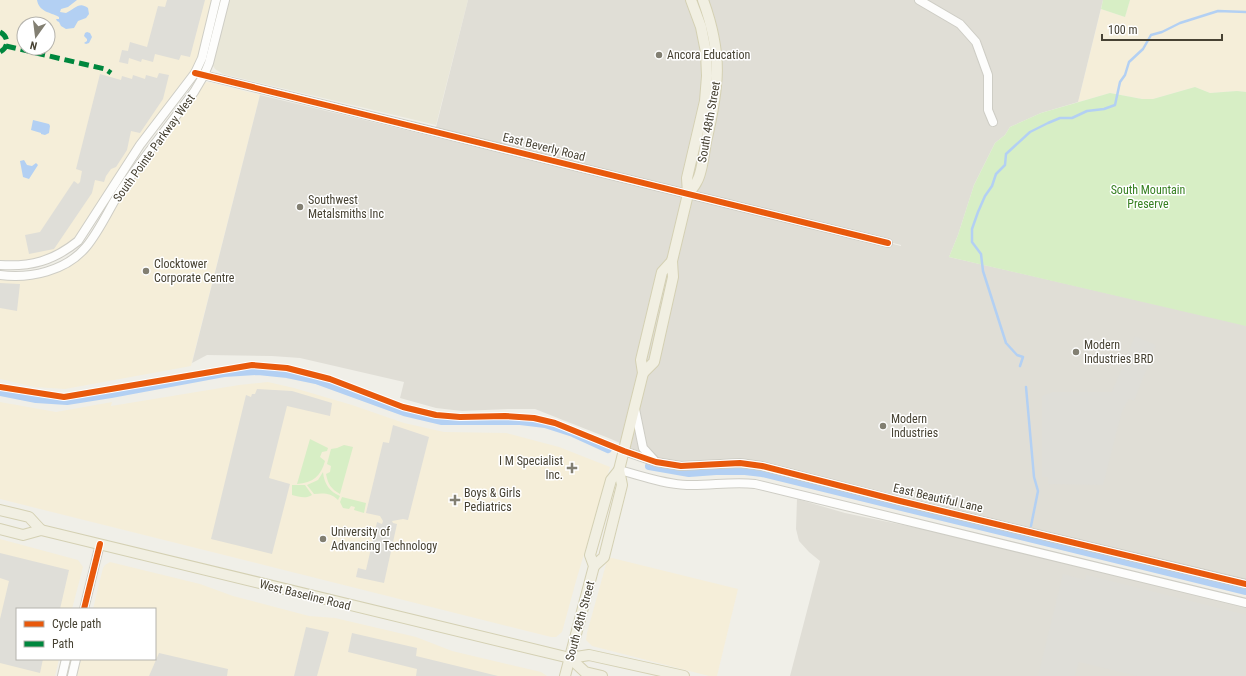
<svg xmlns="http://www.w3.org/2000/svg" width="1246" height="676" viewBox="0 0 1246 676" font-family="'Roboto Condensed',sans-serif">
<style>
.residential{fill:#e9e7d8}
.commercial{fill:#f5eed9;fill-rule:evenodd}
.industrial{fill:#e0ded6;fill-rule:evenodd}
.green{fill:#d7eec5}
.parking{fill:#dfded8}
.water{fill:#b3d0f3}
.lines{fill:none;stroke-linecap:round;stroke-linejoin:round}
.stream{stroke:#b3d0f3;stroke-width:2.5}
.canal{stroke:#b3d0f3;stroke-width:8}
.minor-casing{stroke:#cecdc5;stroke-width:10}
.major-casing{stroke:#d4d0b3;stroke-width:12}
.minor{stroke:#fdfdfc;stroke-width:8}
.major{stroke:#f1efe2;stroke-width:10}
.quiet{stroke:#00873e;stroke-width:5;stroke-dasharray:10 5;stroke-linecap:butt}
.cycleway-casing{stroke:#fff;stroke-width:8}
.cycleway{stroke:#e8590c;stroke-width:6}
.poi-dot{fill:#827f72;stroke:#fff;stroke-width:1.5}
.labels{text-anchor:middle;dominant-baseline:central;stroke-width:3;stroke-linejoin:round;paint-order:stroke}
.poi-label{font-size:12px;fill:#474233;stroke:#fff;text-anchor:start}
.street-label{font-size:12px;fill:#474233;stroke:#fff}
.park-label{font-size:12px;fill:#357f20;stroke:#fff}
</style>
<rect width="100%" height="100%" fill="#f0efe8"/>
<!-- residential -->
<polygon class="residential" points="228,0 468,0 436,125 223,74 215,69 212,64"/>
<!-- commercial -->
<g class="commercial">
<path d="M0,0H213L199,56L195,65L118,172L84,230L76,239L57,253L31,261L0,260ZM24,24H48V48H24Z"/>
<polygon points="1130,0 1246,0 1246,92 1237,91 1210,93 1195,87 1153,99 1143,99 1110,93 1078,102 1101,9 1125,17"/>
<polygon points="207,82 260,95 191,366 65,389 35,387 0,379 0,280 20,280 41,277 72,262 144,162 204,83"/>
<polygon points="268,382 294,388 352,405 404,423 444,432 506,433 559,447 610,467 576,581 562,632 556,637 551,637 0,499 0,402 56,412 112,402 111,406 239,385"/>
<polygon points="0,539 78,560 83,567 72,609 17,609 17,659 59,659 55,676 0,676"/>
<polygon points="608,557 738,589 717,676 709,676 592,646 586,640 587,633"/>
<polygon points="110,562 200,584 233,596 309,616 335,618 416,637 452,651 541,672 547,676 77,676 81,659 155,659 155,609 93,609 103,568 105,565"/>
</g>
<!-- industrial -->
<g class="industrial">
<path d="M468,0H1103L1078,102L1041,113L1010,127L1005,135L995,143L974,185L958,235L949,257L1246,325V580L770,464H678L657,460L611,439L535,409H508L462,411L436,408L400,398L404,382L300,358L272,356L207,355L192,363L260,95L464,144L465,139L435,131ZM638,181L901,245V246L873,239Z"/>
<polygon points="797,499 845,513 1081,562 1246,603 1246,676 790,676 820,561 809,552 799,541 796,529"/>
</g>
<!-- green -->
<g class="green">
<polygon points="1103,0 1130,0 1125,17 1101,9"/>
<polygon points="1195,87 1210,93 1237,91 1246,92 1246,326 949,257 958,235 974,185 995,143 1005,135 1010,127 1041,113 1110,93 1142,99 1153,99"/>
<path d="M310,439L328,448L327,451L322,452L320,457L325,461C321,476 313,483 297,484Z"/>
<path d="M344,445L353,447L340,494C331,489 328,484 326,474L330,472L331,466L327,464L331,449L337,448Z"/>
<path d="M323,472C324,484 330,492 340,496L338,500C331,493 324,493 314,494L307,485L318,480Z"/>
<path d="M292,485H305L312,495C306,499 299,497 292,495Z"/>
<polygon points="342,497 366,503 364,513 354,510 355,507 351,506 349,509 343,508 340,502"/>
</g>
<!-- parking -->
<g class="parking">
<polygon points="167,0 205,0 190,57 181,55 179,60 155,54 153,62 142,59 141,62 129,58 128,64 119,62 122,50 128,51 130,42 147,47 158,6 165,7"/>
<polygon points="159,73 169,75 163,99 140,133 131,131 127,150 116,167 111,169 106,176 104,182 95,180 92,193 54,249 29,254 25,235 40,232 74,181 78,184 80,182 82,171 76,169 100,74 121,80 122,76 132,79 133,75 145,79 146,75 157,78"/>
<polygon points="0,283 20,284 17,311 0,308"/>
<polygon points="1135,336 1156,345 1134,401 1129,399 1122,411 1103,485 1048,484 1048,477 1042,477 1042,396 1053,392 1112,392"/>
<polygon points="257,389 292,391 332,403 330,416 287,406 269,478 290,484 272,554 211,539 246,395 251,397 252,394 255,394"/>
<polygon points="393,425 429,437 408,520 403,519 392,521 393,523 397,524 384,583 356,577 358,568 366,570 377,522 382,524 383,521 380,516 366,513 383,442 389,443"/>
<polygon points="0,553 69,570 60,609 17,609 17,659 43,659 40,673 0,663 0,619 9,581 0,578"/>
<polygon points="1063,574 1085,580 1086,575 1246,615 1246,667 1244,676 1137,676 1079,662 1075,676 1038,676"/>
<polygon points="306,627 329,632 317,676 294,676"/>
<polygon points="352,633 417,648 416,656 498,676 416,676 417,669 348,652"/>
<polygon points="159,653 228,669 227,676 149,676"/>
</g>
<!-- water -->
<g class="water">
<path d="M37,0H77L68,7L61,9L60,12L66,13C75,9 79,1 88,8L89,14L86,18L78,21L74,28L66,29L61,26L59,22L57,21L56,19H59V17C50,12 39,12 37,0Z"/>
<polygon points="87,32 90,33 92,37 89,43 86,44 84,43 87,41 87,39 84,36 85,33"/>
<polygon points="33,120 49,124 50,126 49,133 45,135 41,134 41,133 31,130"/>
<polygon points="24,160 27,165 32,166 36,163 38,165 29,179 23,177 20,161"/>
</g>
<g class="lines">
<!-- stream -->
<g class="stream">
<polyline points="1020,366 1023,357 1017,355 1006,343 983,271 981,254 972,242 972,229 978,212 985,196 992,186 996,174 1005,165 1006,154 1030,132 1048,123 1060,118 1072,118 1087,111 1104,109 1115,105 1120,82 1125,75 1129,62 1143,49 1151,35 1162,32 1180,23 1218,11 1246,12"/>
<polyline points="1026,387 1034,477 1038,491 1031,526"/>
</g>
<!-- canal -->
<g class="canal">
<polyline points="0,392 36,399 67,401 111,394 224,373 258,371 287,374 316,380 404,412 442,421 520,421 545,424 573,433 608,449"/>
<polyline points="649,466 689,473 716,471 745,471 762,473 1246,591"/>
</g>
<defs>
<g id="minor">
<polyline points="919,0 960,24 976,42 988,75 988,110 993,122"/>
<polyline points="195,73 888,243"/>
<path d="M0,265C31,267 53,261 78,241L140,145L195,73L202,58L216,0"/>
<path d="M0,275C30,279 66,271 86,247C101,229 110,206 123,187C146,155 170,124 194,92L204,75L209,63L225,0"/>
<polyline points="635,409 643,448 654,460"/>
<polyline points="624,451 656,462 681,466 740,463 762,466 900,501 1246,584"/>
<path d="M619,470C642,476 664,484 687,485C710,486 732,481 755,484L1246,603"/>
<polyline points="84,609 100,544"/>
<polyline points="62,676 66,659"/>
<polyline points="72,676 76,659"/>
</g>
<g id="major">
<path d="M688,194C691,190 695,186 697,181C702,173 704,153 706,142C719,86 723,55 703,0"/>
<polyline points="643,373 654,362 673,277 672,261 688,194 687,178 705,101 707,76 706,52 701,27 691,0"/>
<polyline points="0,510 29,517 41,530"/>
<polyline points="0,529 23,535 41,530 570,658 589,655 684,676"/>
<polyline points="594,566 604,557 622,485 619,470 643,373 641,360 662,272 672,261"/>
<polyline points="570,658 585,672 602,676"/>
<polyline points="565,676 594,566 590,555 611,480 619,470"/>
</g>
</defs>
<!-- minor casing -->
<use href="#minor" class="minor-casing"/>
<!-- major casing -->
<use href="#major" class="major-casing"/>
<!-- minor -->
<use href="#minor" class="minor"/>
<!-- major -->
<use href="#major" class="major"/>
<!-- quiet -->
<g class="quiet">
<path d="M0,32C9,37 9,47 0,52"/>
<polyline points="6,46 105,69 111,73"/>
</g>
<defs>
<g id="cycleway">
<polyline points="195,73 888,243"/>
<polyline points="0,387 64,397 252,365 287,368 330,379 403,407 436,415 460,417 505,416 534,418 555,423 624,451 656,462 681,466 740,463 762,466 900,501 1246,584"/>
<polyline points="84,609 100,544"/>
</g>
</defs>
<!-- cycleway casing -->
<use href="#cycleway" class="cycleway-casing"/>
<!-- cycleway -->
<use href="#cycleway" class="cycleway"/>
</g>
<!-- markers -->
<g class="poi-dot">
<circle cx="659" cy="55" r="4"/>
<circle cx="300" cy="207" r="4"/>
<circle cx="146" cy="271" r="4"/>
<circle cx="1076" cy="352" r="4"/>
<circle cx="883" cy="426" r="4"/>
<path d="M570 462h4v4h4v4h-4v4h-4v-4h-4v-4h4z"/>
<path d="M453 494h4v4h4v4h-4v4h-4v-4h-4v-4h4z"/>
<circle cx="323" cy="539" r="4"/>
</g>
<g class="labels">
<!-- poi labels -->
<g class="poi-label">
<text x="667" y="55">Ancora Education</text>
<text x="308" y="200">Southwest<tspan x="308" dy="14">Metalsmiths Inc</tspan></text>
<text x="154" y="264">Clocktower<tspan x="154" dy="14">Corporate Centre</tspan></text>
<text x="1084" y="345">Modern<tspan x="1084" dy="14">Industries BRD</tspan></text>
<text x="891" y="419">Modern<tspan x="891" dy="14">Industries</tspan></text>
<text x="563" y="461" text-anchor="end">I M Specialist<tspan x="563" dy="14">Inc.</tspan></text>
<text x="464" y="493">Boys &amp; Girls<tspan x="464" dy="14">Pediatrics</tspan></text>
<text x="331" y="532">University of<tspan x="331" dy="14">Advancing Technology</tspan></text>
</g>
<!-- street labels -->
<g class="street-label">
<text transform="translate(709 122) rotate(-80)">South 48th Street</text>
<text transform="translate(544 147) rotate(14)">East Beverly Road</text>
<text transform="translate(154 148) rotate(-54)">South Pointe Parkway West</text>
<text transform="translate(938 498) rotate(13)">East Beautiful Lane</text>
<text transform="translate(305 595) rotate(14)">West Baseline Road</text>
<text transform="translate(580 621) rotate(-75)">South 48th Street</text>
</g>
<!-- park labels -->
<g class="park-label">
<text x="1148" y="190">South Mountain<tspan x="1148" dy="14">Preserve</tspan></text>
</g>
</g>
<!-- legend -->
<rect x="16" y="608" width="140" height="52" fill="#ffffff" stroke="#b5b3ad"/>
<rect x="24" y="621" width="20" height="6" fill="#e8590c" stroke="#b5b3ad"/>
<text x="52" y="628" font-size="12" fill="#474233">Cycle path</text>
<rect x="24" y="641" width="20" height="6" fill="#00873e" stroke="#b5b3ad"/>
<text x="52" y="648" font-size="12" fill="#474233">Path</text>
<!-- north arrow -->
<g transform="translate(36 36) rotate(194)"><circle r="19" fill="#ffffff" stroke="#b5b3ad"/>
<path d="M0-3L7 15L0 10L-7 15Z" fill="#827f72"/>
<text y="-6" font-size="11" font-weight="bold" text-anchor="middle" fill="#474233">N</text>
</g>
<!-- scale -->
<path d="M1102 34v6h120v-6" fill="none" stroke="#474233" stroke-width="2"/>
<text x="1108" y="34" font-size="12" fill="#474233" stroke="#ffffff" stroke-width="3" paint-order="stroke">100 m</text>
</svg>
